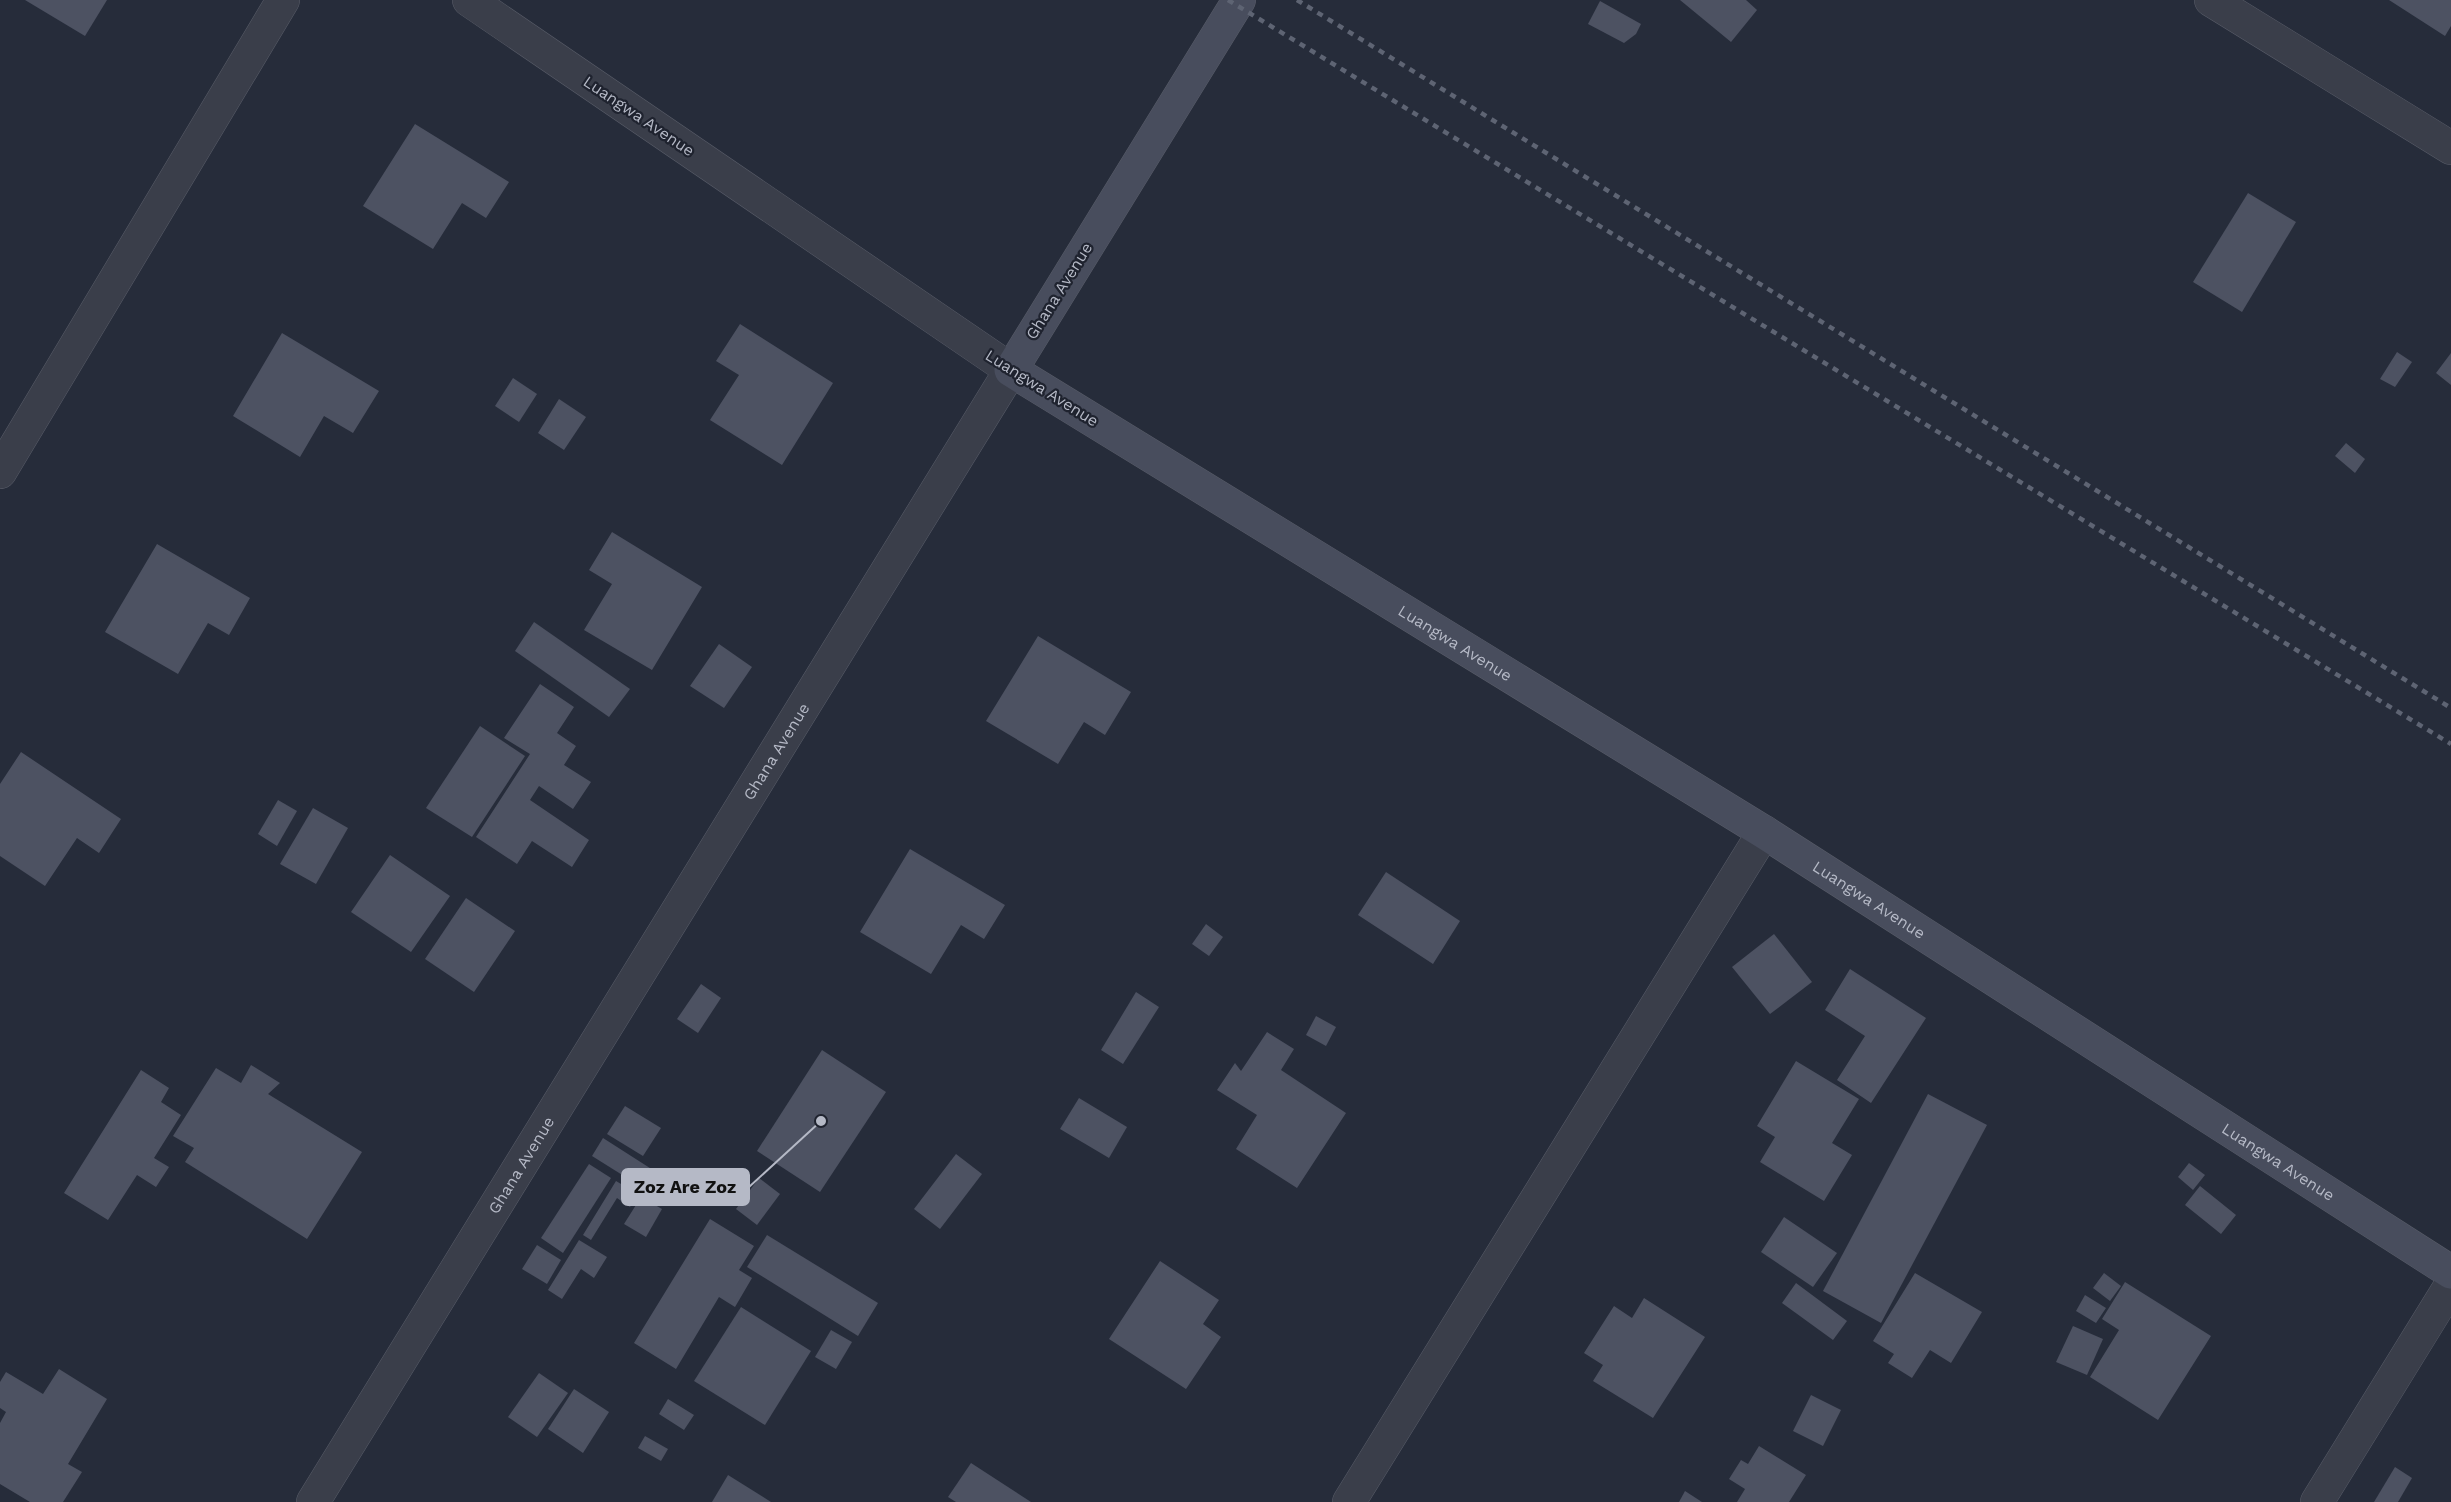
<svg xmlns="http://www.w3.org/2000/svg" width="2451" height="1502" viewBox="0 0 2451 1502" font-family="'Work Sans',sans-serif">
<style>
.building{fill:#4d5262}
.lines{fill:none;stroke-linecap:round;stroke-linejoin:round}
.minor-casing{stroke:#585c68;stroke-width:34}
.secondary-casing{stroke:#585c68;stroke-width:34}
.minor{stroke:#3a3e4a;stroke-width:33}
.secondary{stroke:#484d5d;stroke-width:33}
.rail{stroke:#5e6473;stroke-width:4.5;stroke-dasharray:6 6;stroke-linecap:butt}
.labels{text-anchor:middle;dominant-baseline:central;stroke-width:4.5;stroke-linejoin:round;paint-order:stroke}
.street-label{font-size:16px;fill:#b5b9c6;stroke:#1f232f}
.leader{fill:none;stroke:#b5b9c6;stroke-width:2}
.callout-dot{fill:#b5b9c6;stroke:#1f232f;stroke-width:2}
.callout{fill:#b5b9c6;stroke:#b5b9c6;stroke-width:2}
.callout-label{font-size:18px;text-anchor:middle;font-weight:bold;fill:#111}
</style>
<rect width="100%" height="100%" fill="#262c3a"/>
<!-- building -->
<g class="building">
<polygon points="25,0 107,0 85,36"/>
<polygon points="1680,0 1746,0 1757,10 1731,42"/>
<polygon points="2389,0 2451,0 2451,26 2445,36"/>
<polygon points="1600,1 1641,24 1636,34 1624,43 1588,24"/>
<polygon points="415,124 509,182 486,218 462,203 433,249 363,206"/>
<polygon points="2248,193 2296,222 2242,312 2193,282"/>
<polygon points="740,324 833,383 782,465 710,420 739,375 716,361"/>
<polygon points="282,333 379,391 353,433 324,416 300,457 233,416"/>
<polygon points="2397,352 2412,362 2395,387 2380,379"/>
<polygon points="2451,353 2451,385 2436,373"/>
<polygon points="513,378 537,394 519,422 495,406"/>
<polygon points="559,399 586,417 564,450 538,433"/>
<polygon points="2346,443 2365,459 2355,473 2335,456"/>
<polygon points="612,532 702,587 652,670 584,630 612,584 589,570"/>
<polygon points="157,544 250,598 229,635 208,623 178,674 105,632"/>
<polygon points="534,622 630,689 609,717 515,651"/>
<polygon points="1038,636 1131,692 1105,735 1084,722 1058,764 986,721"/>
<polygon points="719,644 752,667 724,708 690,686"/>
<polygon points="540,684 574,707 557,733 576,746 564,765 591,782 573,809 539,786 530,800 589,840 572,867 532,841 517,864 476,837 530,754 504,738"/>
<polygon points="480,726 525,756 472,837 426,808"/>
<polygon points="21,752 121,819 99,853 77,838 45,886 0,856 0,784"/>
<polygon points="278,800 297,811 277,846 258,834"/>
<polygon points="313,808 348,828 316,884 280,864"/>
<polygon points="910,849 1005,905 984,939 961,925 931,974 860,932"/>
<polygon points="390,855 450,896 411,952 351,912"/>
<polygon points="1386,872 1460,921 1433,964 1358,915"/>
<polygon points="466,898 515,931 474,992 425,959"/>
<polygon points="1206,924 1223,937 1209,956 1192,944"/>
<polygon points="1774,934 1812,982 1770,1014 1732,967"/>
<polygon points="1850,969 1926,1018 1871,1103 1837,1080 1865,1036 1825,1010"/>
<polygon points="701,984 721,998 698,1033 677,1019"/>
<polygon points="1136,992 1159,1007 1123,1064 1101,1050"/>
<polygon points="1316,1016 1336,1027 1326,1046 1306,1035"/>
<polygon points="1267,1032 1294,1049 1281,1070 1346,1113 1297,1188 1236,1149 1257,1115 1217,1090 1235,1063 1241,1071"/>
<polygon points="822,1050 886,1092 820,1192 757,1151"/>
<polygon points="1796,1061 1859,1099 1832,1143 1852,1155 1824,1201 1760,1162 1775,1137 1757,1126"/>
<polygon points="251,1065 280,1083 268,1094 362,1152 307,1239 185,1162 194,1148 173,1136 216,1068 241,1083"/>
<polygon points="141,1070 169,1088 161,1102 181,1115 154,1158 169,1167 156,1187 137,1175 108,1220 64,1193"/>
<polygon points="1928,1094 1987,1125 1881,1323 1823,1291"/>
<polygon points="1079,1098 1127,1127 1109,1158 1060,1129"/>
<polygon points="625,1106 661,1128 643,1156 607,1134"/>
<polygon points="603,1138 678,1186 667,1203 592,1156"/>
<polygon points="956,1154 982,1174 940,1229 914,1209"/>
<polygon points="2189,1163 2205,1175 2193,1190 2178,1177"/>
<polygon points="589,1164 611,1178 563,1253 541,1238"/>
<polygon points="759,1178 780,1194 757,1225 736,1209"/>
<polygon points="616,1181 638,1194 630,1207 617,1198 591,1240 583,1235"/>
<polygon points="2200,1186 2236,1215 2221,1234 2185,1205"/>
<polygon points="641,1197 662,1209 646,1237 624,1224"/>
<polygon points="1784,1217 1837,1253 1813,1287 1761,1252"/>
<polygon points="710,1219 754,1246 739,1270 752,1278 735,1307 719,1297 676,1369 634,1343"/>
<polygon points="767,1235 878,1303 858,1336 747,1267"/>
<polygon points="579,1240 607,1257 594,1278 581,1269 562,1299 548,1290"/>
<polygon points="537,1245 561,1260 547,1284 522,1269"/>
<polygon points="1160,1261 1219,1300 1203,1324 1221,1337 1186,1389 1109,1339"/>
<polygon points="1915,1273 1982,1312 1951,1363 1930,1350 1912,1378 1888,1363 1894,1354 1873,1341"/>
<polygon points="2104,1273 2121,1286 2110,1301 2093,1288"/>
<polygon points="2125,1282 2211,1336 2158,1420 2090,1377 2119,1330 2102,1319"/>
<polygon points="1796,1283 1847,1321 1833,1340 1782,1303"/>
<polygon points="2085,1295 2106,1308 2096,1323 2076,1311"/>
<polygon points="1644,1298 1705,1337 1653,1418 1593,1381 1603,1365 1584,1353 1614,1306 1632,1318"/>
<polygon points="741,1307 811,1351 765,1425 694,1381"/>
<polygon points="2073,1326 2103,1339 2087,1375 2056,1362"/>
<polygon points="831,1330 852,1342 836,1369 815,1357"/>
<polygon points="59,1369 107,1399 68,1464 82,1472 63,1502 30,1502 0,1484 0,1423 6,1412 0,1408 0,1382 6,1372 43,1394"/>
<polygon points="539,1373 568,1393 537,1437 508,1417"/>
<polygon points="574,1389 609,1412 583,1453 548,1429"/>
<polygon points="1811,1395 1841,1410 1823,1446 1793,1431"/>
<polygon points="668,1399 694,1415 684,1430 659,1414"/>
<polygon points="645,1436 668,1449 661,1461 638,1448"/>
<polygon points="1759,1446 1806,1475 1789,1502 1737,1502 1745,1489 1729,1479 1741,1460 1748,1464"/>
<polygon points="971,1463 1031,1502 956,1502 948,1497"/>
<polygon points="2395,1467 2412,1478 2398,1502 2374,1502"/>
<polygon points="728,1475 771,1502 712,1502"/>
<polygon points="1685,1491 1702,1502 1679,1502"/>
</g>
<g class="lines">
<defs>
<g id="minor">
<polyline points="2211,0 2451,148"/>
<polyline points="0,472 283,0"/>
<path id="s1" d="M313,1502L1011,370L469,0"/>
<polyline points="1349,1502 1764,832"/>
<polyline points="2317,1502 2451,1285"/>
</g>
<g id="secondary">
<path id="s2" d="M1239,0L1011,370L1764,832L2451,1272"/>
</g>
</defs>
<!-- minor casing -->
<use href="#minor" class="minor-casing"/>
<!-- secondary casing -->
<use href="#secondary" class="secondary-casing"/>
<!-- minor -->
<use href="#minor" class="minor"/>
<!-- secondary -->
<use href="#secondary" class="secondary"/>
<!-- rail -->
<g class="rail">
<polyline points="1228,0 2451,744"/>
<polyline points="1297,0 2451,708"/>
</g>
</g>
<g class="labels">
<!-- street labels -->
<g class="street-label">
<text transform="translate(639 116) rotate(34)">Luangwa Avenue</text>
<text transform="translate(1059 291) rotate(-58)">Ghana Avenue</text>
<text transform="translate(1042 388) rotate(32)">Luangwa Avenue</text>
<text stroke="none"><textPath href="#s2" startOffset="956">Luangwa Avenue</textPath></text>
<text stroke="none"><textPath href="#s1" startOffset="882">Ghana Avenue</textPath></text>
<text stroke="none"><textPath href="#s2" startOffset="1443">Luangwa Avenue</textPath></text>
<text stroke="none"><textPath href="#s2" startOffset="1929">Luangwa Avenue</textPath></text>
<text stroke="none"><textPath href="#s1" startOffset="396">Ghana Avenue</textPath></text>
</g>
</g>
<!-- callouts -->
<path class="leader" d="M821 1121L749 1187"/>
<circle class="callout-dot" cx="821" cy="1121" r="6"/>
<rect class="callout" x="622" y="1169" width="127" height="36" rx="6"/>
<g class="callout-label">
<text x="685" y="1193">Zoz Are Zoz</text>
</g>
</svg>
